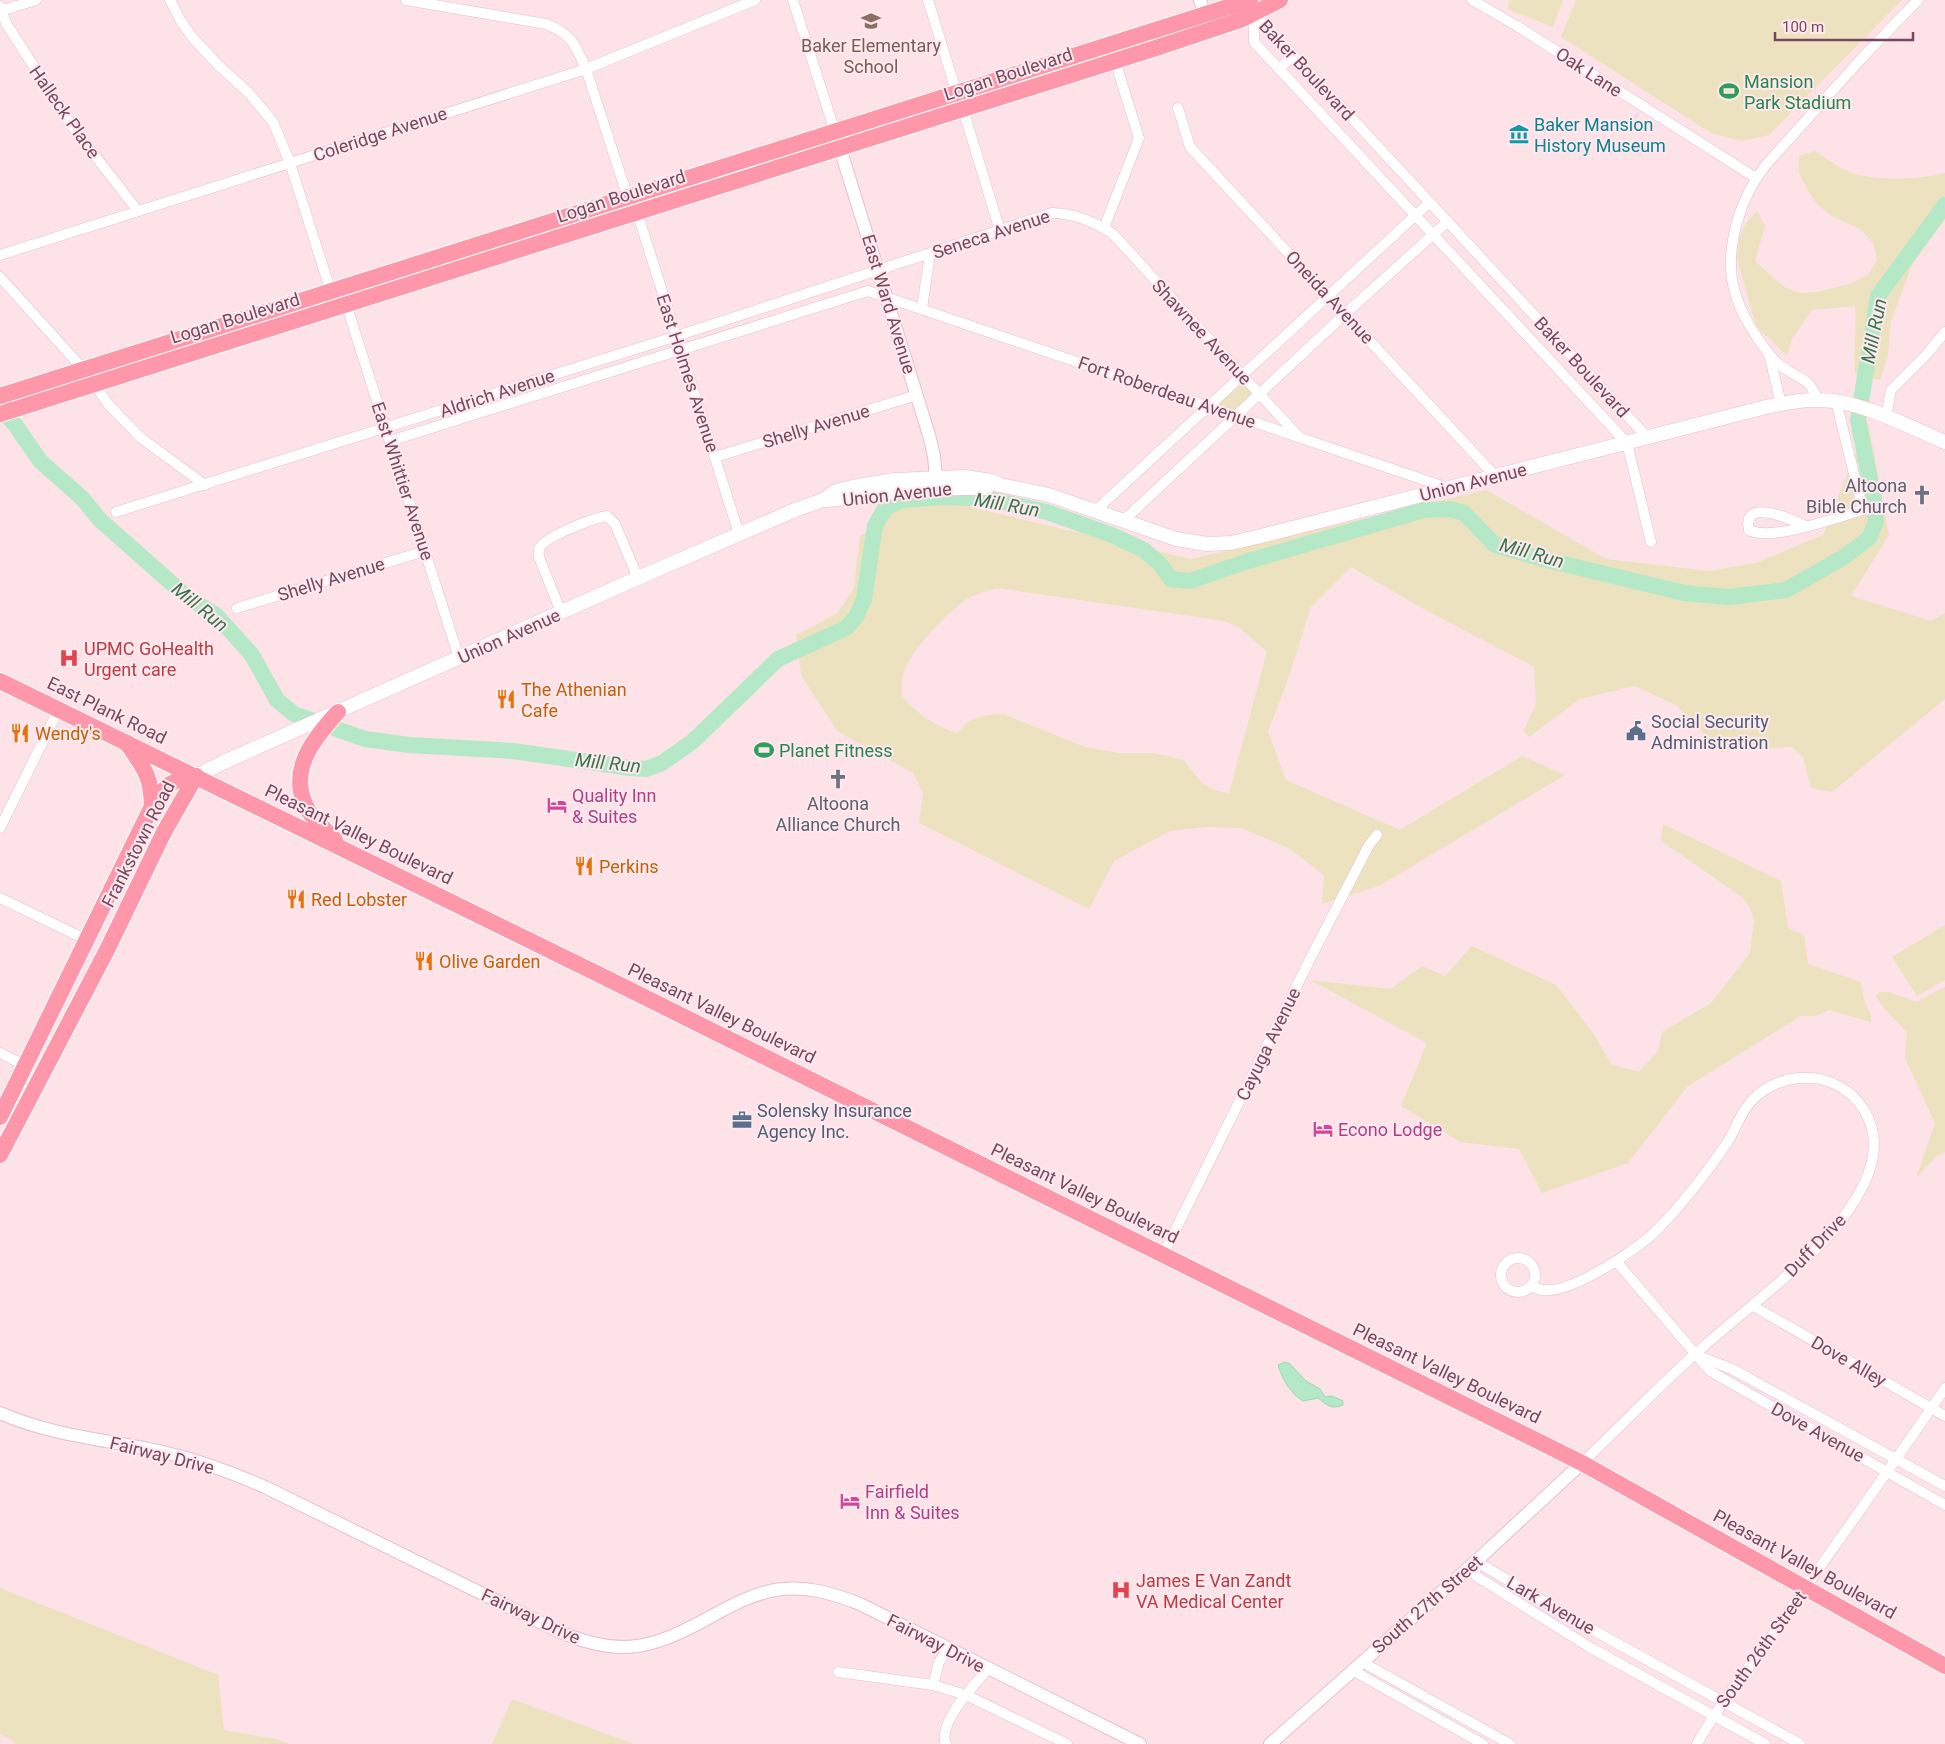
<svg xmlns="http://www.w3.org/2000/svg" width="1945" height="1744" viewBox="0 0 1945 1744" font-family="Roboto,sans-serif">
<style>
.green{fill:#ece2c0;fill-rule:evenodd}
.water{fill:#b5e8c6;stroke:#9bdab0}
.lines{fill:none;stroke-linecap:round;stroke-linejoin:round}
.river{stroke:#b5e8c6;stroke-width:16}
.minor-casing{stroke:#e4c0cc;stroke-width:11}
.tertiary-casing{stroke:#e4c0cc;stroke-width:14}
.secondary-casing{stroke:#eabdcc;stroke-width:15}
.primary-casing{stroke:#fff;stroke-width:18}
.minor{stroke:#fff;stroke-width:10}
.tertiary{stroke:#fff;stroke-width:12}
.secondary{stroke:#fff;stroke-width:14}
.primary{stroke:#ff97ab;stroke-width:16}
.labels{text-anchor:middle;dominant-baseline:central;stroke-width:4;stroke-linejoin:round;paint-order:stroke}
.education-label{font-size:18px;fill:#785e54;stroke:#ffe9ee}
.street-label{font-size:18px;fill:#76475d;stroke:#ffe9ee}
.leisure-label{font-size:18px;fill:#27864d;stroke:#ffe9ee;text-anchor:start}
.culture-label{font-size:18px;fill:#0d838f;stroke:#ffe9ee;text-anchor:start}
.worship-label{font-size:18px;fill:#5b616d;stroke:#ffe9ee;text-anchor:end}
.health-label{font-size:18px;fill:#be3a42;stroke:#ffe9ee;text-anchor:start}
.food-label{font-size:18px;fill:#c56008;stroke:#ffe9ee;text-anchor:start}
.service-label{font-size:18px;fill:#4e5e75;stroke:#ffe9ee;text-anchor:start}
.hotel-label{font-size:18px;fill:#b23c85;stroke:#ffe9ee;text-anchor:start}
.water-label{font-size:19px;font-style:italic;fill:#37764d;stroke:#ffe9ee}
</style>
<rect width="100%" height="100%" fill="#fde2e8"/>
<!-- green -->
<g class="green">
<polygon points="1510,0 1563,0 1553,27 1507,9"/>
<polygon points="1576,0 1902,0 1769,135 1742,141 1711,133 1561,37"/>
<path d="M1815,151C1825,157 1835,165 1845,170C1869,182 1920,180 1945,173V219L1912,265L1891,321L1888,356L1880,380L1855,373C1853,351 1857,328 1855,306L1812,310L1792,339L1787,356L1756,326L1737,259L1739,238L1746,223L1757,211L1765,226L1755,261L1784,287L1800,293L1817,292L1850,284L1869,274L1877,259L1873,243L1861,230L1830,215L1817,204L1807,189L1799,173V156Z"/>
<polygon points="1242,382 1254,393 1237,409 1234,410 1219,406 1218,404"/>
<path d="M1868,422L1889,535L1851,596L1931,621L1945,613V699L1832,792L1811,788L1803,757L1792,747L1721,752L1677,706L1635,686L1580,699L1529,737L1523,731L1536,704L1534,667L1422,608L1351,567L1311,607L1285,688L1268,731L1286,780L1400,830L1522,756L1565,775L1379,886L1322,904L1324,875L1302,858L1286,847L1241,828L1207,827L1170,831L1114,861L1089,909L919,823L923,793L913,773L837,731L801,675L796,635L836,614L846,601L854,587L860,536L881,524L894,507L931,498L1191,559L1486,490L1606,559L1709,571L1756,563L1823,535ZM997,588L1225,621L1241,629L1267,652L1229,793C1204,790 1198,779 1184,760L1153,753H1119L1085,747L1003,714L987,715L969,721L957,733C934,726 918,714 902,696C902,691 902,685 902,680C906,654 944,616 964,601C974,594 986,591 997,588Z"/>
<polygon points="1663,824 1781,881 1788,928 1804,935 1808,964 1861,982 1864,1000 1871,1016 1871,1022 1829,1010 1816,1016 1801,1016 1688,1086 1628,1163 1542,1193 1519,1149 1460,1142 1401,1106 1427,1043 1310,980 1391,989 1422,966 1445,976 1472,946 1556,985 1594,1034 1611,1064 1639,1072 1658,1051 1662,1032 1711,1003 1750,953 1754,920 1750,908 1742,897 1661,841"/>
<polygon points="1945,925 1945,980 1917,996 1892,957"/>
<path d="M1945,987V1152L1937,1156L1916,1178L1935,1123L1905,1058L1907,1033C1897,1020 1884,1011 1876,997L1879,992H1889L1916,1002Z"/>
<polygon points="0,1588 218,1675 224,1730 276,1739 289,1744 18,1744 0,1734"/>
<polygon points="512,1699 634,1744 492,1744"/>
</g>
<!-- water -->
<path class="water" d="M1285,1362L1290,1364L1306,1381L1320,1389L1325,1397L1332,1396L1343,1401V1405C1331,1410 1327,1405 1318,1398L1303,1401C1291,1394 1282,1379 1278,1365Z"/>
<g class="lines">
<!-- river -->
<polyline class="river" points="0,409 14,423 40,461 82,498 100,520 186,596 217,616 252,655 277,700 294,714 365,739 409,745 513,751 631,768 646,769 662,763 692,742 778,659 846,628 856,617 864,599 875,526 885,508 902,500 943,497 990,499 1047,512 1112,535 1144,550 1160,564 1171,579 1190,581 1245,562 1424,510 1449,509 1464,513 1495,545 1543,559 1684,593 1729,597 1786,590 1844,557 1869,538 1876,522 1875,505 1858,420 1878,296 1945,205"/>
<defs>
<g id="minor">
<polyline points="170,0 182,23 193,38 218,65 249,93 273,122 290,163 331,292"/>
<path d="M406,0L546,24C572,34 575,44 586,69L628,198"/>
<polyline points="793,0 835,132"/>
<polyline points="928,0 957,94"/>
<polyline points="1472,0 1517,26 1756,178"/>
<polyline points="0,6 6,23 71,125 138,211"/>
<polyline points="0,11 36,0"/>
<polyline points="1254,15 1254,42 1627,443 1651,542"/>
<polyline points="1254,15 1271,31 1648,438"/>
<polyline points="1279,69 1294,55"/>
<polyline points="1178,108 1190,147 1496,477"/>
<polyline points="963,109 1000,231"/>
<polyline points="637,212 739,534"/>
<polyline points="1104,228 1139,138 1115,61"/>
<polyline points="0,255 586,69 755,0"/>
<polyline points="0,277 84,370"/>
<polyline points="346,304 459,658"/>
<polyline points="922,308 930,254"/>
<polyline points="1769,354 1781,404"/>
<polyline points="94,383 108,404 141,438 205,485"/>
<path d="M1818,400C1815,394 1812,387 1808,383C1797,375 1786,371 1776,362C1759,343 1740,314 1734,289C1724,249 1740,198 1765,166L1862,58L1918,0"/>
<polyline points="1886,417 1891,390 1928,353 1945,332"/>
<polyline points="390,441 868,291 1448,488"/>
<polyline points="715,457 917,395"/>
<polyline points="1095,511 1430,202"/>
<path d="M116,512L677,336L1052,213C1072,213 1096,222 1113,234L1299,437"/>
<polyline points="1123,521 1345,314 1448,221"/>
<path d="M1806,526C1793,520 1741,496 1749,530C1772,542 1837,517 1863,510L1836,401"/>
<polyline points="237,608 425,551"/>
<path d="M561,612L539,557C539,555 538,552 539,549C543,537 594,518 607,516L615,524L638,578"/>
<polyline points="0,828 59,709"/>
<polyline points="0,898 87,940"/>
<polyline points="0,1053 26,1066"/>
<polyline points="1163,1255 1308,963 1369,845 1377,835"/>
<circle cx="1518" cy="1275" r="17"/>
<polyline points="1616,1261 1710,1371 1945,1505"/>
<path d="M1531,1286C1535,1288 1540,1290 1544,1290C1571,1294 1640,1248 1659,1228C1683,1203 1705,1175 1725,1146C1735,1132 1740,1112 1753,1099C1785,1068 1839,1070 1864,1110C1890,1152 1860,1196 1834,1230C1822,1245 1806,1258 1792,1271C1760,1300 1726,1326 1694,1355C1656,1389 1620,1427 1582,1463"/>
<polyline points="1753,1306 1945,1416"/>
<polyline points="1698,1356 1732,1369 1945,1486"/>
<polyline points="1362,1662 1510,1744"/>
<polyline points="1352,1670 1483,1744"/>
<polyline points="838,1672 933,1685 966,1695 1067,1744"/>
<polyline points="933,1685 939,1662 948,1649"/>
<path d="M946,1744C937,1723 975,1684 988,1669"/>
<path d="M1697,1744C1720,1702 1750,1667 1777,1628C1833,1548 1890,1469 1945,1388"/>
<polyline points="1765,1744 1591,1648 1476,1576 1473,1564 1484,1566 1580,1623 1800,1744"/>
</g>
<g id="tertiary">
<polyline points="1200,0 1205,15"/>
<polyline points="835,132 929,435 934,456 937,488"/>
<path d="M0,1413C54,1437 114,1440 171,1454C204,1462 235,1474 265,1487L558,1631C622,1659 654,1648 712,1616C732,1605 753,1594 775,1590C805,1585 832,1593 860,1604L1140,1744"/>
<polyline points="1270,1744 1473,1564 1582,1463"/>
</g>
<g id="secondary">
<path d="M823,500C842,500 859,496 877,494C914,490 950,487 987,488"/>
<path d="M196,776L224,762L638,578L795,510L823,500L836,491L857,486L895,480L965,477L991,481L1000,485L1049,495L1176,539L1207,544L1231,543L1257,537L1770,406C1786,403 1802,399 1819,400C1863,401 1905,425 1945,442"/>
</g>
<g id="primary">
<polyline points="0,396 1250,0"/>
<polyline points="0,414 1159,47 1240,20 1280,0"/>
<polyline points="0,681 600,975 1582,1463 1945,1666"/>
<path d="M126,742C143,767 151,774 152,806"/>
<path d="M335,840C325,829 311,818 305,804C289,768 315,737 338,712"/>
<path d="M0,1117L152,806C166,783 171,781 196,776"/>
<polyline points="0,1155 107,950 164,832 196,776"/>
</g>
</defs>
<!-- minor casing -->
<use href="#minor" class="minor-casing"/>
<!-- tertiary casing -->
<use href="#tertiary" class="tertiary-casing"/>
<!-- secondary casing -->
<use href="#secondary" class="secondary-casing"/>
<!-- primary casing -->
<use href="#primary" class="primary-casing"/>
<!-- minor -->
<use href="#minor" class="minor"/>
<!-- tertiary -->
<use href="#tertiary" class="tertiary"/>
<!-- secondary -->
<use href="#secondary" class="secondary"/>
<!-- primary -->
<use href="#primary" class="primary"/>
</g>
<!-- icons -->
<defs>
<symbol id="school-bare" viewBox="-9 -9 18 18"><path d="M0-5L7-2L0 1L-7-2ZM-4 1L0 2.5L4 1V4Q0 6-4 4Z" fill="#8d6e63" stroke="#ffe9ee" stroke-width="2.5" paint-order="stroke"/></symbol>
<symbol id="stadium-bare" viewBox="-9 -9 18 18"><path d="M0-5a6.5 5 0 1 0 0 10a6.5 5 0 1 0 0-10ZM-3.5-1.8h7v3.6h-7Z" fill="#2e9e5b" stroke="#ffe9ee" stroke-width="2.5" paint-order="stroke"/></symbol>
<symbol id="museum-bare" viewBox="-9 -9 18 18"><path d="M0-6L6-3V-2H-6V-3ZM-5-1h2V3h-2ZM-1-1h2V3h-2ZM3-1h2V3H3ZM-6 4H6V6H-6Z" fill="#0f9aa8" stroke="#ffe9ee" stroke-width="2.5" paint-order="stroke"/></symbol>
<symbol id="church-bare" viewBox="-9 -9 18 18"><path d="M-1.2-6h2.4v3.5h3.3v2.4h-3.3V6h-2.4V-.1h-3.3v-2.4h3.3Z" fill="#6b7280" stroke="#ffe9ee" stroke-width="2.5" paint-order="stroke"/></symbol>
<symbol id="hospital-bare" viewBox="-9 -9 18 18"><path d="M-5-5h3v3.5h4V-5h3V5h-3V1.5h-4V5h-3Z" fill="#e0444e" stroke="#ffe9ee" stroke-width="2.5" paint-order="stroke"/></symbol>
<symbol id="restaurant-bare" viewBox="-9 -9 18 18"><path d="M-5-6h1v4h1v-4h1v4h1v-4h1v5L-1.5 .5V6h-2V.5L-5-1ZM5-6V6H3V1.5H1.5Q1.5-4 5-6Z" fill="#e8710a" stroke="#ffe9ee" stroke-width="2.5" paint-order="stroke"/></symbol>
<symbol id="civic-bare" viewBox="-9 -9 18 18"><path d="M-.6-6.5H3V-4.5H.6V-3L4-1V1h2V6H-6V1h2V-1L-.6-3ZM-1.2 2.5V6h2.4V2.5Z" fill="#5c6f8a" stroke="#ffe9ee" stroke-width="2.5" paint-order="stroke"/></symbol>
<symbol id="hotel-bare" viewBox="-9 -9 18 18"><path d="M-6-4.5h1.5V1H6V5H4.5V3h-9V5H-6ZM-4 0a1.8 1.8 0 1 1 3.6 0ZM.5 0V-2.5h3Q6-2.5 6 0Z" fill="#d1479c" stroke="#ffe9ee" stroke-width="2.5" paint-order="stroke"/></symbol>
<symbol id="office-bare" viewBox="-9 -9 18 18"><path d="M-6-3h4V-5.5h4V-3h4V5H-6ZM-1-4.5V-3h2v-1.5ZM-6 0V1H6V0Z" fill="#5c6f8a" stroke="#ffe9ee" stroke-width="2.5" paint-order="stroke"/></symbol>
</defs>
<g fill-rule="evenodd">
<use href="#school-bare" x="857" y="7" width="28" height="28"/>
<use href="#stadium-bare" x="1715" y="77" width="28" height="28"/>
<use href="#museum-bare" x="1505" y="120" width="28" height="28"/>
<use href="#church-bare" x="1908" y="481" width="28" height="28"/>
<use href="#hospital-bare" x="55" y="644" width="28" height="28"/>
<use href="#restaurant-bare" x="492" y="685" width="28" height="28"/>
<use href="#civic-bare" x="1622" y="717" width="28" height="28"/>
<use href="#restaurant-bare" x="6" y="719" width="28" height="28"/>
<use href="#stadium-bare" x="750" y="736" width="28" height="28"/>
<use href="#church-bare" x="824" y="765" width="28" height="28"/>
<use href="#hotel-bare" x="543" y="791" width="28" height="28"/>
<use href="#restaurant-bare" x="570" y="852" width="28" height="28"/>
<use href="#restaurant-bare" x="282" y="885" width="28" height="28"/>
<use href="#restaurant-bare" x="410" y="947" width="28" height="28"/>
<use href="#office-bare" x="728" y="1106" width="28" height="28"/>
<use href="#hotel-bare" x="1309" y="1115" width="28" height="28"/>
<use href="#hotel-bare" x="836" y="1487" width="28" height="28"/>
<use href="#hospital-bare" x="1107" y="1576" width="28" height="28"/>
</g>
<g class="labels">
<!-- education labels -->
<g class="education-label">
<text x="871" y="45">Baker Elementary<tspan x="871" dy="21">School</tspan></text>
</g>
<!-- street labels -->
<g class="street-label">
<text transform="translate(1307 70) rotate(47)">Baker Boulevard</text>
<text transform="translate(1589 72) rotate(33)">Oak Lane</text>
<text transform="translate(1008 74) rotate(-18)">Logan Boulevard</text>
<text transform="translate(65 112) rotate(55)">Halleck Place</text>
<text transform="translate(380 134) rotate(-18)">Coleridge Avenue</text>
<text transform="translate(621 196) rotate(-18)">Logan Boulevard</text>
<text transform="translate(991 234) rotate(-18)">Seneca Avenue</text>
<text transform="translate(1330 297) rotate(47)">Oneida Avenue</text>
<text transform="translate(889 304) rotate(73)">East Ward Avenue</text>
<text transform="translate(235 318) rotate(-17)">Logan Boulevard</text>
<text transform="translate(1202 332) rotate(47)">Shawnee Avenue</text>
<text transform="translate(1582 367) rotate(47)">Baker Boulevard</text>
<text transform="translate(688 373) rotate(72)">East Holmes Avenue</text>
<text transform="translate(1167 392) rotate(19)">Fort Roberdeau Avenue</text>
<text transform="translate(497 393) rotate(-18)">Aldrich Avenue</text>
<text transform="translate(816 426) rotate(-17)">Shelly Avenue</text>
<text transform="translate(403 481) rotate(72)">East Whittier Avenue</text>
<text transform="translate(1473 482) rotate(-14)">Union Avenue</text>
<text transform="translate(897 494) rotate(-6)">Union Avenue</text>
<text transform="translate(331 579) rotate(-17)">Shelly Avenue</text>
<text transform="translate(509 636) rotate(-24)">Union Avenue</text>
<text transform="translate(107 710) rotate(26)">East Plank Road</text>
<text transform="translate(359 834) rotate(26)">Pleasant Valley Boulevard</text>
<text transform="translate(138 844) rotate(-63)">Frankstown Road</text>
<text transform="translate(722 1013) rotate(26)">Pleasant Valley Boulevard</text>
<text transform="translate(1268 1044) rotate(-64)">Cayuga Avenue</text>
<text transform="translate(1085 1193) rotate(26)">Pleasant Valley Boulevard</text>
<text transform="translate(1815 1245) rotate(-46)">Duff Drive</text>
<text transform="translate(1849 1361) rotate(30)">Dove Alley</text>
<text transform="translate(1447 1373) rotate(26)">Pleasant Valley Boulevard</text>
<text transform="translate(1818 1432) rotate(29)">Dove Avenue</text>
<text transform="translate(162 1455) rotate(14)">Fairway Drive</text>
<text transform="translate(1805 1564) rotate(29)">Pleasant Valley Boulevard</text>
<text transform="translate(1427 1604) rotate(-41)">South 27th Street</text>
<text transform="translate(1551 1605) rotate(30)">Lark Avenue</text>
<text transform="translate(531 1616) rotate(25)">Fairway Drive</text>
<text transform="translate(936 1643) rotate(27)">Fairway Drive</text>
<text transform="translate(1761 1649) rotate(-54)">South 26th Street</text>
</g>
<!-- leisure labels -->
<g class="leisure-label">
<text x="1744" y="81">Mansion<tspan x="1744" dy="21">Park Stadium</tspan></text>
<text x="779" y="750">Planet Fitness</text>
</g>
<!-- culture labels -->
<g class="culture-label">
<text x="1534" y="124">Baker Mansion<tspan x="1534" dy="21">History Museum</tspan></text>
</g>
<!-- worship labels -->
<g class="worship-label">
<text x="1907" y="485">Altoona<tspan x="1907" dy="21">Bible Church</tspan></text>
<text x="838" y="803" text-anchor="middle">Altoona<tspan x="838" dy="21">Alliance Church</tspan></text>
</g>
<!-- health labels -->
<g class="health-label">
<text x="84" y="648">UPMC GoHealth<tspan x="84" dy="21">Urgent care</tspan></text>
<text x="1136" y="1580">James E Van Zandt<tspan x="1136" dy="21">VA Medical Center</tspan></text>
</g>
<!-- food labels -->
<g class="food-label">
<text x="521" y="689">The Athenian<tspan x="521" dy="21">Cafe</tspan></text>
<text x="35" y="733">Wendy's</text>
<text x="599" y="866">Perkins</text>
<text x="311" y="899">Red Lobster</text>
<text x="439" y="961">Olive Garden</text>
</g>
<!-- service labels -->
<g class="service-label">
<text x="1651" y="721">Social Security<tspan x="1651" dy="21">Administration</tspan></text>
<text x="757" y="1110">Solensky Insurance<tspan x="757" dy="21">Agency Inc.</tspan></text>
</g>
<!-- hotel labels -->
<g class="hotel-label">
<text x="572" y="795">Quality Inn<tspan x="572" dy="21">&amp; Suites</tspan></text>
<text x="1338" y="1129">Econo Lodge</text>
<text x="865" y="1491">Fairfield<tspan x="865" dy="21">Inn &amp; Suites</tspan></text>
</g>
<!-- water labels -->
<g class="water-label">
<text transform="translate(1874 331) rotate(-79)">Mill Run</text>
<text transform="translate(1007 505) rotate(10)">Mill Run</text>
<text transform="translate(1532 553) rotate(16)">Mill Run</text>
<text transform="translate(200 607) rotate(39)">Mill Run</text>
<text transform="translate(608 763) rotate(6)">Mill Run</text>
</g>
</g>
<!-- scale -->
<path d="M1775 32v8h138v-8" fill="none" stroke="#76475d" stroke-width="2.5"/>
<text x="1782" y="32" font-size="15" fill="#76475d" stroke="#ffe9ee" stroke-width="4" paint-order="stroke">100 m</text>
</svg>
